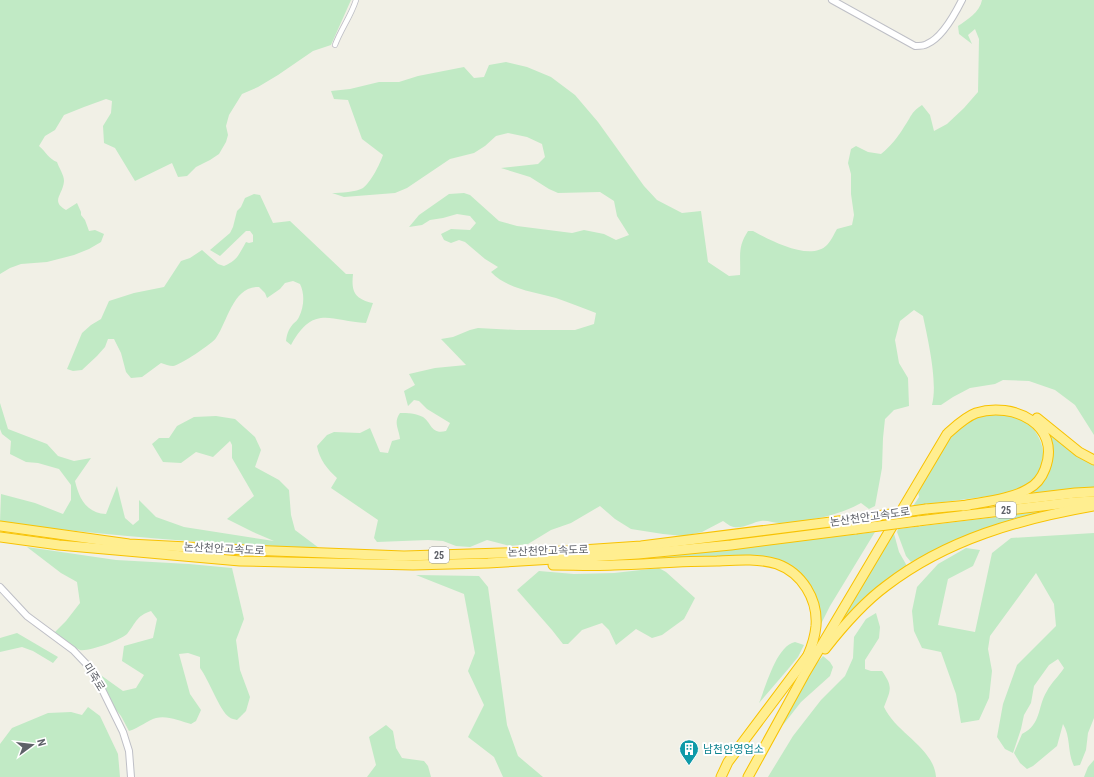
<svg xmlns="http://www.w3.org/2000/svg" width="1094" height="777" viewBox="0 0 1094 777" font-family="'Roboto Condensed','Noto Sans KR',sans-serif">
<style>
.green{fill:#c1eac5}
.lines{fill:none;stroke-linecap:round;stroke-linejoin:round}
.minor-casing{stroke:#bebfc6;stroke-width:6}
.tertiary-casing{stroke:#bebfc6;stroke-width:8}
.motorway-casing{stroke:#f8c200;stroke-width:11}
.minor{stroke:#fff;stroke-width:4.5}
.tertiary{stroke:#fff;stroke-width:6}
.motorway{stroke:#ffee90;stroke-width:9}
.motorway-bridge-casing{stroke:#f8c200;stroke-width:11;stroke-linecap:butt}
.motorway-bridge{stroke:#ffee90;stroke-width:9}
.labels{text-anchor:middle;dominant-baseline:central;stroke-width:4;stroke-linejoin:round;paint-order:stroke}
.shield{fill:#fff;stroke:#8e9095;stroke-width:1}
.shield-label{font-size:10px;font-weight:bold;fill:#5e6168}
.street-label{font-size:11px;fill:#5e6168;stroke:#fff}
.culture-label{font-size:11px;fill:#0d838f;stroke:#fff;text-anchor:start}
</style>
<rect width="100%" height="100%" fill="#f1f0e6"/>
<!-- green -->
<g class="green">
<path d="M0,0H351L331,45L313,51L278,75L258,87L242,94L229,115L226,126L228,135L226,142L219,154L210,160L196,167L187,176L178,177L172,163L135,181L115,148L104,143L103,126L111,113L112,101L106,99L84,107L64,115L55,130L45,136L39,146C46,152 49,159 57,162C59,168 64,175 64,181C63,195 50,201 66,210L77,203L81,212V215L85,220L89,231L95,230L104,234L101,242L89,249L74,255L47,262L21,264L10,268L0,274Z"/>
<path d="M982,0H1094V435L1075,405L1055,390L1029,381L1003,380L995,384L970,388L953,397L941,405H932C938,382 928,340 923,316L914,310L900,321L895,340L899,363L908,378L909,406L894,410L885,419L883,438L882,468L875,506L869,509L861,503C838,516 809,521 783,523C776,524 768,520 761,521C753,522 743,529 734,527C731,527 726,523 723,521L702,532L683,536L663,534L631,529L615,519L600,506L571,523L551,530L528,544L510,546L487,540L470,547L456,546L443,541L428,540L377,542L374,538L378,520L331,488L337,478C328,470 319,459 317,446L327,435L334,432L360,433L370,428L380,452L388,453L392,441L400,439C399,429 393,423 400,413C408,413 415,413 423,417C431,422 431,435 446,431L450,423L427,409L419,401L414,400L408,406L404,391L415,385L409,374L435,368L466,365L441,339L453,337L470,330L478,328L517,330H575L594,324L596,313C583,308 570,303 556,298C534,292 507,289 491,272L498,267L485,259L465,242L459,240L451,243L444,240L441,234L451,229L470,230L476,223L470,216L457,214L443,218L430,220L422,225L409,227L419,215L449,194L464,193L470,195L499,221L517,226L572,233L584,230L604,234L616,240L629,235L617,216L614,201L600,192L558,193L549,189L530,177L501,168L538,164L545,157L542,144L527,137L508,133L496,136L485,146L474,153L450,159L407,188L395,193L344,197L332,193C340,193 357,192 363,188C371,182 380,164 383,155L362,139L348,100L334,99L331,91L350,89L379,82H399L418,76L464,67L474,78L484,77L489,65L506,62L527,67L551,77L575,95L598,122L644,186L657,200L682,213L701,211L708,262L729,276L740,275C741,256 737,248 748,231H753C770,240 810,262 827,245C831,241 834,234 837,229L852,225L854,215L851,194V174L848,163L851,149L856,146L868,152L881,154C891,146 898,137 904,127C912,116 910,113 922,105L930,115L934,131L947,124L964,108L978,92L979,39L975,29L968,35L972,44L959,34L958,26C967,20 980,12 982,0Z"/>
<path d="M254,194L260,195L273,223L290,221L346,274H353C351,292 355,299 373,303L366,323C329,321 314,304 291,345L286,341C287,334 288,330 293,324C295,322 298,320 299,317C304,307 305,294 300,284L293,281L285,283L280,289L267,298L265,293L259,287C233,286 228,321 216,338C213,343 179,366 173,366C169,366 165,364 161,363L142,377L131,378L126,372L121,353L114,339H108L105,347L97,356L82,370L73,371L67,369L82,333L91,325L101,319L109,301L134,293L164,287L181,261L190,258L202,250L218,264L224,266C238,260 239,254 246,242L249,243L253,242V235L250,231H246L220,256L210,250L230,233L233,227L237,211L241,207L245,198Z"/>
<path d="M0,403L8,429L47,444L58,456L74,461L91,458L75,481C79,498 86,513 106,514L117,486L125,518L133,525L139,520V500L156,517L184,527L274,541L253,532L227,519L254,496L232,458V445L230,441L213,457L196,452L181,463L163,462L152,444L159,438H169L177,426L194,417L216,416L235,419L255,437L261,450L255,467L279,480L289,490L291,515L295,530L319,548C212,544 105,536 0,522L1,494L35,503L63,514L71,500V485L59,469L38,463L26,462L10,454L11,441L2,434L0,429Z"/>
<path d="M988,413C1008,415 1029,416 1039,438C1049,458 1040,479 1021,489C1010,495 995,495 983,497C959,500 936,503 913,506L919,497L917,485L942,445L966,421Z"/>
<path d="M1043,426L1094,464V489L1027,494C1033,488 1042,481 1047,474C1057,458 1048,441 1043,426Z"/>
<polygon points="1044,511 974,532 934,550 911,562 906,556 897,532 898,529"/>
<polygon points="893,530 899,552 907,566 843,620 828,637"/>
<polygon points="875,532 830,606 817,632 817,603 781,563 628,561"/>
<path d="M1094,533V718L1088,733L1086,750L1080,765L1074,766C1067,752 1071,737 1063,724L1057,746L1033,766L1027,769L1020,763L1014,753L1022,734C1042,724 1037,707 1047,691C1051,683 1059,676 1064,668L1058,659L1049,665L1034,686L1031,703L1024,715L1021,729L1013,753L1005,749L997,737L1003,704L1017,665L1056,626L1054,604L1036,573L990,636L988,649L992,671L989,698L979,720L961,723L956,694L941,652L922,648L914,631L912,611L917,587L938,564L966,548L980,550L973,566L948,579L938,625L975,632L992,553L1011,538Z"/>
<path d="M27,547L116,560L189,564L232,568L244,619L236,640L240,670L250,697L246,711L237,720C235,719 231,719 229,717C220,711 209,680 200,668V657L188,653L179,654L190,694L201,710L196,721L191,724C180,721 167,715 156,718C148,720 139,728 129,731L121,716L105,696L95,671L123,691L136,688L144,675L122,661L124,646L153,638L157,619L151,611C136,616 136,623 127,634C121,640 88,652 80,650C74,648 60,637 54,633L66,621L80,603L77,582L61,573Z"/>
<polygon points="659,568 666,572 695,598 684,619 662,635 652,638 636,629 616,645 609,630 602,623 582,630 568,644 563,644 552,630 517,590 539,571 574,574 614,573"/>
<polygon points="416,575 479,576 488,587 507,725 518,756 543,777 503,777 494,757 468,737 484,705 468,671 475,653 464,594"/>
<path d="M876,613L880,627L879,638L865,660V669L871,671H882C893,687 891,689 884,707C896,733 934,748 936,777H768L793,736L821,700L845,676L853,658L854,637L866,619Z"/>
<polygon points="17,633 58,657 53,663 33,651 22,647 0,652 0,638"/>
<path d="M795,642L804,645L798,657L789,668L759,703C766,687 776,646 795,642Z"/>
<path d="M823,656L830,662L833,667L830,676L801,702L783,725C792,701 805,675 823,656Z"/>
<polygon points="88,707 100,716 118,754 120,777 0,777 0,744 12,728 48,713 71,712 82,715"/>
<polygon points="386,725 393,731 396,748 402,758 424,761 428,766 431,777 367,777 376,765 369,737"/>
<polygon points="1094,760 1094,777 1084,777 1088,767"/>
</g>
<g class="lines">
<defs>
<path id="minor" d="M335,45C341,29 351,16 356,0"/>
<g id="tertiary">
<path d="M832,0L915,46C919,46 924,46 927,44C942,38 955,14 962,0"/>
<polyline points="0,587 27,616 73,650 93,671 123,732 129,751 131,777"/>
</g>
<g id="motorway">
<polyline points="1037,418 1079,452 1094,460"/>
<polyline points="1008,501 1075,493 1094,492"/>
<polyline points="926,509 969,505"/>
<polyline points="918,521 1075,502 1094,501"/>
<polyline points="0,526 129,544 246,550 404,556 567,551 641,546 862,518"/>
<polyline points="0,537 59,545 240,561 413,565 488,563 638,554 731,545 856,529"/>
<path d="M553,565C573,565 594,566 614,565C648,564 682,561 717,561C736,560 758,558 777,564C802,573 818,599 816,626C815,636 812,646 808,655"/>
<path d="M825,649C843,626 863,603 886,586C947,539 1020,519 1094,506"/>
<polyline points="721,777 728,762 812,650"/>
<path d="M748,777L804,675L947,434C956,426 965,417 976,413C1013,401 1062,425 1045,469C1042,477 1036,485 1028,489C1012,499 982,502 963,506"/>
</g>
</defs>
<!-- minor casing -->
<use href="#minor" class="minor-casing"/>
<!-- tertiary casing -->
<use href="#tertiary" class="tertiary-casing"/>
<!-- motorway casing -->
<use href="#motorway" class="motorway-casing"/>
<!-- minor -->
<use href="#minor" class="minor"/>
<!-- tertiary -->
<use href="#tertiary" class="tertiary"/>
<!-- motorway -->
<use href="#motorway" class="motorway"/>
<defs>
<g id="motorway-bridge">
<polyline points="862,518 926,509"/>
<polyline points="856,529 918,521"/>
</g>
</defs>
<!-- motorway-bridge casing -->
<use href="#motorway-bridge" class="motorway-bridge-casing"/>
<!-- motorway-bridge -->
<use href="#motorway-bridge" class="motorway-bridge"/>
</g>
<!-- icons -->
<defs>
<symbol id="building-pin" viewBox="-11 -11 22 30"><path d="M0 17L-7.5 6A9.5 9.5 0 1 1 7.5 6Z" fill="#0f9aa8" stroke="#fff"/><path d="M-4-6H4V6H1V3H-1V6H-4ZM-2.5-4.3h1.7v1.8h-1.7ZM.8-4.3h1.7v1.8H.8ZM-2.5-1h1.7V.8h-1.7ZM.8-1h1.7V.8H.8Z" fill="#fff"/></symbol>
</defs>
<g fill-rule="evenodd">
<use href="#building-pin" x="678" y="738" width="22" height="30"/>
</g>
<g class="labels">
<!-- shield labels -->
<g class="shield">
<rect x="996" y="502" width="20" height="16" rx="3"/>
<rect x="429" y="547" width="20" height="16" rx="3"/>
</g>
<g class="shield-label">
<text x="1006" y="510">25</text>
<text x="439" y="555">25</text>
</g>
<!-- street labels -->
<g class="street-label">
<text transform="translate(870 517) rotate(-8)">논산천안고속도로</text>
<text transform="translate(224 549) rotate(3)">논산천안고속도로</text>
<text transform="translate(548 551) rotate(-2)">논산천안고속도로</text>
<text transform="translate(94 677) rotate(58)">미죽로</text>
</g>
<!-- culture labels -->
<g class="culture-label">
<text x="703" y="749">남천안영업소</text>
</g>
</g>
<!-- north arrow -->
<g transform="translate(32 745) rotate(75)" stroke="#ffffff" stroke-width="3" paint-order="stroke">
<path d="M0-3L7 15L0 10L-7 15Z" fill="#5e6168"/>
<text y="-6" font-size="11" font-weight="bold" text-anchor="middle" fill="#5e6168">N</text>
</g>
</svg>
